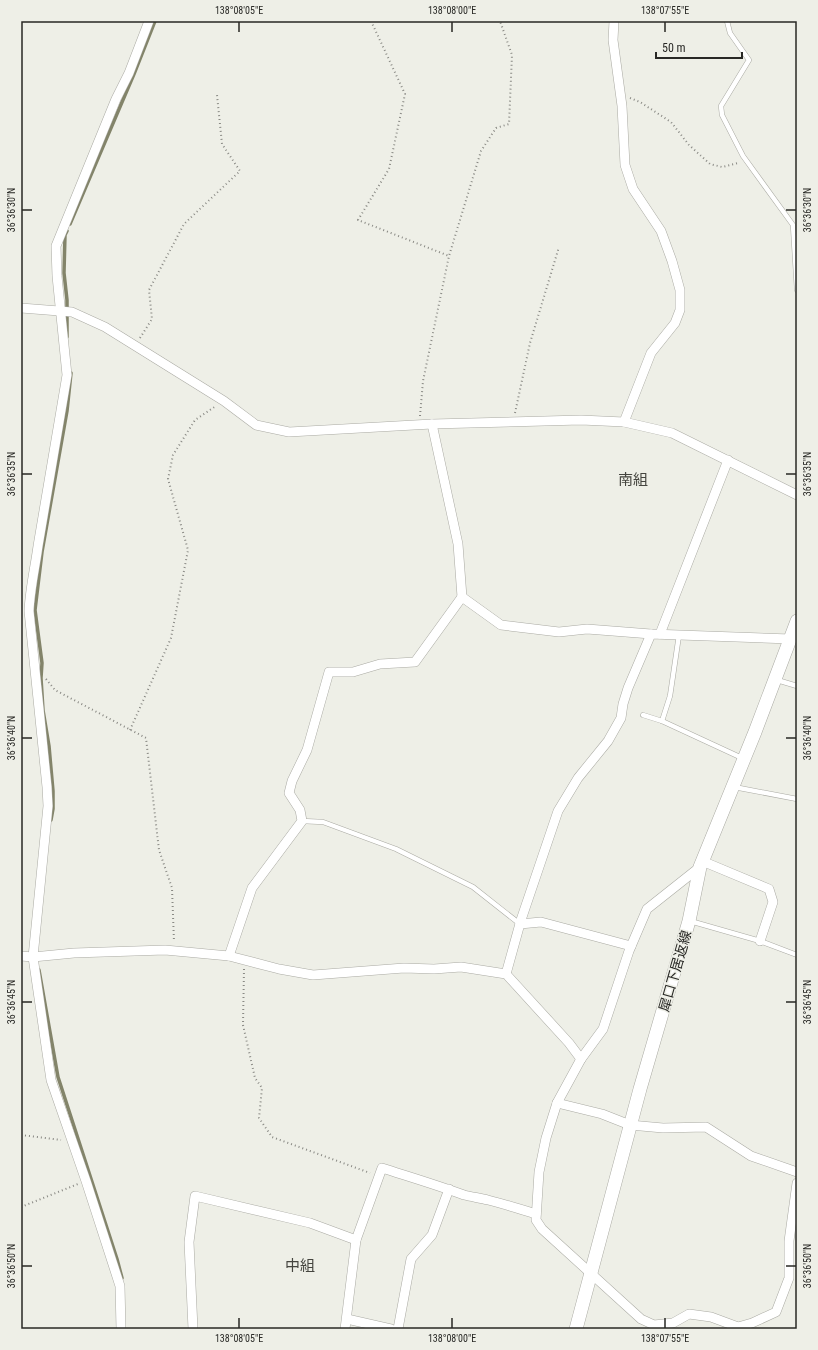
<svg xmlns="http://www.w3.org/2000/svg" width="818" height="1350" viewBox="0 0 818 1350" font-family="'Roboto Condensed','Noto Sans JP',sans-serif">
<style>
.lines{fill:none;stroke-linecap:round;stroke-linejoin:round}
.stream{stroke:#83846a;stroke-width:3.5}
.service-casing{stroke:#aaaaa3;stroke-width:5.5}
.minor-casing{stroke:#aaaaa3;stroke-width:10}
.secondary-casing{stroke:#aaaaa3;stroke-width:14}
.path{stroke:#898984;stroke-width:2;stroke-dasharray:1 3;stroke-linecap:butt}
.service{stroke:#fff;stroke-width:4.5}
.minor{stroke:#fff;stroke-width:9}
.secondary{stroke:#fff;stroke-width:13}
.ticks{fill:none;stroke:#282825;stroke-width:1.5}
.labels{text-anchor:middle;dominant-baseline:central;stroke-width:3;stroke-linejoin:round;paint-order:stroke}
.street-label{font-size:14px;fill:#282825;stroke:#eeefe7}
.neighbourhood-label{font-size:15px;fill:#45453f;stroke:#eeefe7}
.neatline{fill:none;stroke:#282825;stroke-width:1.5}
.ticks-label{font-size:10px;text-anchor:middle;fill:#282825}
</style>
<rect width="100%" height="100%" fill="#eeefe7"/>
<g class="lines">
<!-- stream -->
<g class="stream">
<polyline points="70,224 134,74 155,21"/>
<polyline points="67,231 65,235 64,273 67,300 67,337"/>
<polyline points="51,820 53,809 53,791 49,746 43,710 41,678 42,663 35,610 42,552 67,411 71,373"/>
<polyline points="39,970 58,1077 117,1259 122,1278"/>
</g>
<defs>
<g id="service">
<polyline points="727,21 730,33 749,60 721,106 722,115 743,156 793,225 797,290"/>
<polyline points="777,680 797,686"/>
<polyline points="643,715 662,721 742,758"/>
<polyline points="662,721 670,696 679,635"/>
<polyline points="734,787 797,799"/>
<polyline points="302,821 323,822 396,849 473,887 520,924"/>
<polyline points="690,921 760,941 797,955"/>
</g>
<g id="minor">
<polyline points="614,21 613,40 622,106 625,165 633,189 661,231 672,261 680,290 680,310 675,323 651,353 624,422"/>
<polyline points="21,308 72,312 105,327 224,401 256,425 289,432 432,424 581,420 624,422 672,433 797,495"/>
<polyline points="432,424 458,544 462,597"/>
<polyline points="660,634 728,460"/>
<polyline points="702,861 769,889 773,902 760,941"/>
<polyline points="700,867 647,909 629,951 603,1029 581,1059 557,1103 546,1138 539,1172 536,1220 542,1229 641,1319 654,1325 673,1323 689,1314 711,1317 738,1327 752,1323 776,1312 789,1278 789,1241 797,1183"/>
<polyline points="520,924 541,922 631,946"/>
<polyline points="21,956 33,957 74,953 165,950 229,956 279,969 313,975 404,968 434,969 461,967 506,974 569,1043 581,1059"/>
<polyline points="229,956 252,888 302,821 300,810 289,793 292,781 307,750 329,672 353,672 380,664 415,662 462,597 501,625 559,632 587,629 651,634"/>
<polyline points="506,974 521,920 558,811 578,778 608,741 621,718 623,704 628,688 651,634 791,639"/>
<polyline points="557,1103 602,1114 630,1125 663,1128 706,1127 751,1156 797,1172"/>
<polyline points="347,1319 391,1329"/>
<path d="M121,1329L120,1286L86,1181L51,1080L33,957L48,806L47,787L29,611C30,589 35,568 38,546L67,375L57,276L56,246L116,99L129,73L149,21"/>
<polyline points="193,1329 189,1242 195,1196 310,1223 356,1240"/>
<path d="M345,1329L356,1240L382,1168C410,1177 437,1185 464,1195C472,1197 480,1198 488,1200C504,1204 520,1209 536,1214"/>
<polyline points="398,1329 411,1259 432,1235 449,1189"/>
</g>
<polyline id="secondary" points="576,1329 640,1089 689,921 700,867 755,732 797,621"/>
</defs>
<!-- service casing -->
<use href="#service" class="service-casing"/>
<!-- minor casing -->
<use href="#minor" class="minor-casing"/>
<!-- secondary casing -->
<use href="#secondary" class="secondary-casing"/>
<!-- path -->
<g class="path">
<polyline points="371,21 405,94 389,169 358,220 449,256"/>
<polyline points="630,98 640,102 671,122 689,145 710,164 722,167 738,163"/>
<polyline points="140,338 152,319 149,290 184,224 240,171 222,144 217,95"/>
<polyline points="515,413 530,343 559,247"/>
<polyline points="420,416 423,381 449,256 481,151 496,128 509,124 512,55 500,21"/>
<polyline points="46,679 55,690 146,738 159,850 172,888 174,942"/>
<polyline points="130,730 171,638 188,550 168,479 173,455 195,420 216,406"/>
<polyline points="244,969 243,1025 255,1078 262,1088 259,1118 272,1137 370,1173"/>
<polyline points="21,1135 61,1140"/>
<polyline points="21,1207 78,1184"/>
</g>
<!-- service -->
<use href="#service" class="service"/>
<!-- minor -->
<use href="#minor" class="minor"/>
<!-- secondary -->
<use href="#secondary" class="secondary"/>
</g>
<!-- ticks -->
<path class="ticks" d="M239,22V32M452,22V32M665,22V32M22,210H32M786,210H796M22,474H32M786,474H796M22,738H32M786,738H796M22,1002H32M786,1002H796M22,1266H32M786,1266H796M239,1318V1328M452,1318V1328M665,1318V1328"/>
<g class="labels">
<!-- street labels -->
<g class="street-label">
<text transform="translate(675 971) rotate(-74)">犀口下居返線</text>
</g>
<!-- neighbourhood labels -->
<g class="neighbourhood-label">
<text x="633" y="480">南組</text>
<text x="300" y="1266">中組</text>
</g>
</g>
<!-- border -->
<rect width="818" height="1350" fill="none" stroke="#eeefe7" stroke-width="44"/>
<!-- scale -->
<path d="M656 52v6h86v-6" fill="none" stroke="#282825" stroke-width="2"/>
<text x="662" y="52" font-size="12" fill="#282825" stroke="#eeefe7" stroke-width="3" paint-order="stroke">50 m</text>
<rect x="22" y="22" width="774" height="1306" class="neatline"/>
<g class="ticks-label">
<text x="239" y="14">138°08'05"E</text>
<text x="452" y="14">138°08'00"E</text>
<text x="665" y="14">138°07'55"E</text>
<text transform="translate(807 210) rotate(-90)" y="4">36°36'30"N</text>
<text transform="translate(11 210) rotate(-90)" y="4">36°36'30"N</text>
<text transform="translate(807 474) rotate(-90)" y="4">36°36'35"N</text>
<text transform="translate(11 474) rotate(-90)" y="4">36°36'35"N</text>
<text transform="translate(807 738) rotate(-90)" y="4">36°36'40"N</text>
<text transform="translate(11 738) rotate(-90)" y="4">36°36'40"N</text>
<text transform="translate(807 1002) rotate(-90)" y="4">36°36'45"N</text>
<text transform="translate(11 1002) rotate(-90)" y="4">36°36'45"N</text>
<text transform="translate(807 1266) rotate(-90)" y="4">36°36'50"N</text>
<text transform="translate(11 1266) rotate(-90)" y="4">36°36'50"N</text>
<text x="239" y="1342">138°08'05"E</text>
<text x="452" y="1342">138°08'00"E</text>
<text x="665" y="1342">138°07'55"E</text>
</g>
</svg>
